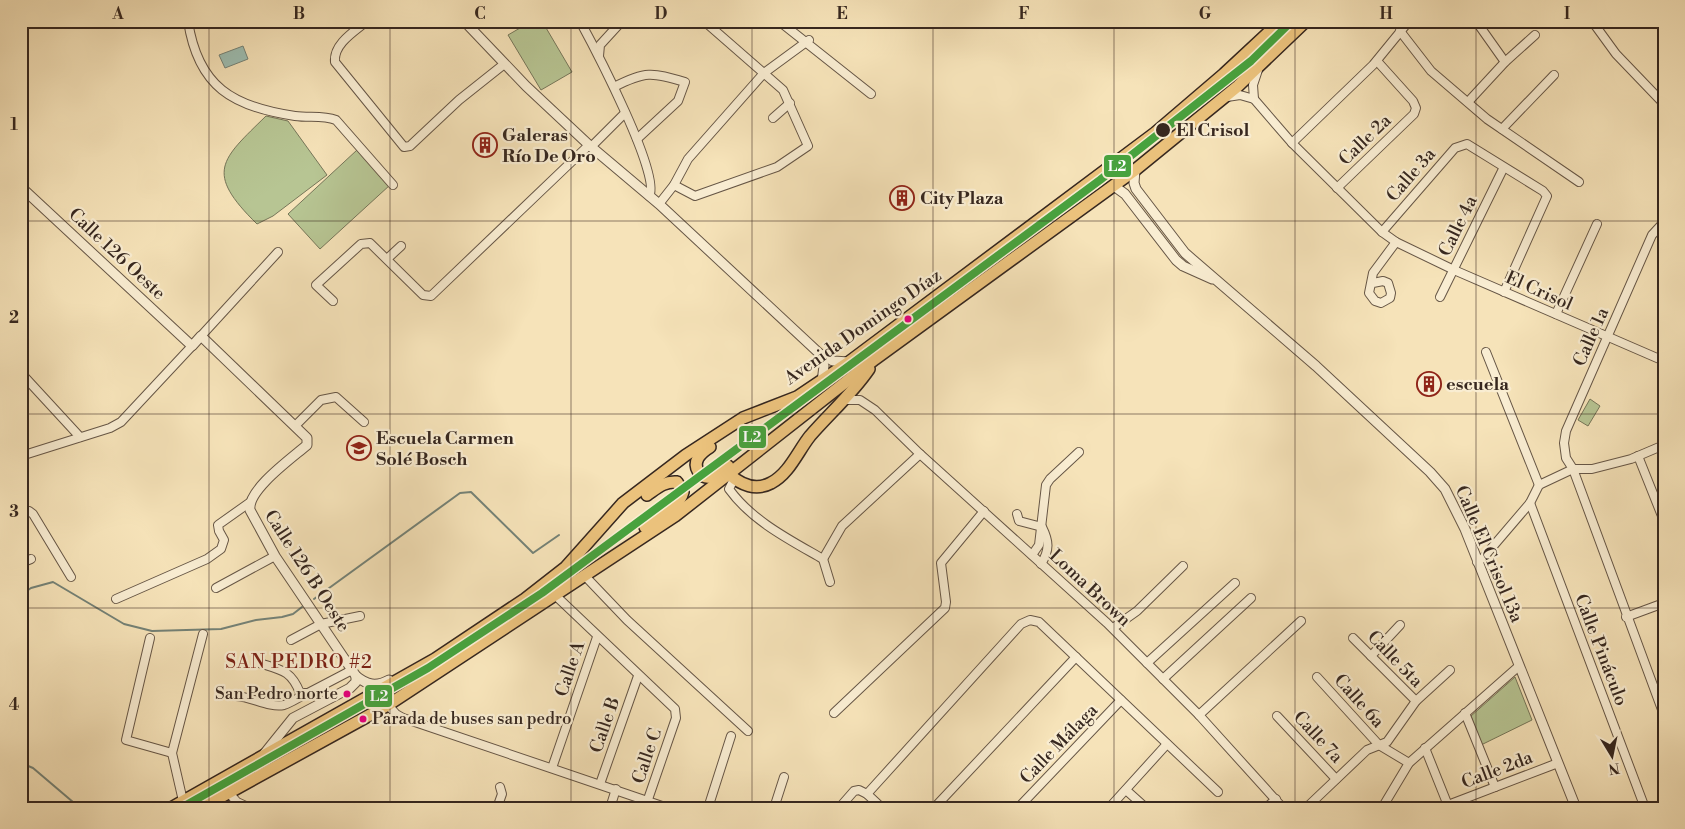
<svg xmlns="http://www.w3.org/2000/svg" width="1685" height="829" viewBox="0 0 1685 829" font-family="'Libre Bodoni',serif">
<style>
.green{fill:#b7c593;stroke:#767659}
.water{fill:#9dbeb2;stroke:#748277}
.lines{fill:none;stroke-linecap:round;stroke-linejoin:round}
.stream{stroke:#748277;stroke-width:2}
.minor-casing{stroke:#665646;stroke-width:10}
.tertiary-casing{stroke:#665646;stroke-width:11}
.primary-casing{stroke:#36271f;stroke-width:14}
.minor{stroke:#f9edd2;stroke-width:8}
.tertiary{stroke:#f9edd2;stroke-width:9}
.primary{stroke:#ebc27c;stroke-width:11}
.metro-1-casing{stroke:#f9edd2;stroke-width:11}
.metro-1{stroke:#48a23e;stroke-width:8}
.grid{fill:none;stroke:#36271f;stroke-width:1;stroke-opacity:0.55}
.stop-dot{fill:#36271f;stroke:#f9edd2;stroke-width:2}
.bus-dot{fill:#e5007d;stroke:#f9edd2;stroke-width:2}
.labels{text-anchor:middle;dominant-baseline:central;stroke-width:4.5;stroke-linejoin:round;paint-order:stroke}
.bus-label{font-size:17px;fill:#36271f;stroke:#f9edd2;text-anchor:end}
.stop-label{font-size:18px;font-weight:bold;fill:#36271f;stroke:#f9edd2;text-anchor:start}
.poi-label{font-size:18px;font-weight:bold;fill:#36271f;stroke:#f9edd2;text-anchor:start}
.street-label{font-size:18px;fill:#36271f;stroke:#f9edd2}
.neighbourhood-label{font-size:19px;letter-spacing:1px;fill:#7a1f14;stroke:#f9edd2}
.line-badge{stroke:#f9edd2;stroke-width:2}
.badge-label{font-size:14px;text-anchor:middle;font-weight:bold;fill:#fff}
.neatline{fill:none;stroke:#36271f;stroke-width:2}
.grid-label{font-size:16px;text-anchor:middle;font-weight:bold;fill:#36271f}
</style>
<rect width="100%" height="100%" fill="#f6e3b9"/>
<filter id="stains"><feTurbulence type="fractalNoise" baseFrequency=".004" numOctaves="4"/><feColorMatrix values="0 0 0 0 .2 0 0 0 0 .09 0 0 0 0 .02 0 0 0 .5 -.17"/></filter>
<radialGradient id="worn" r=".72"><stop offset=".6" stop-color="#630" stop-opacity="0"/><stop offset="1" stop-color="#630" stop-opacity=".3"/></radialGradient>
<!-- green -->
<g class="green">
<polygon points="532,21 542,21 572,72 541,90 508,35"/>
<path d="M266,116L288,121L327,175L273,216L257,224C204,172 221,160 266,116Z"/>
<polygon points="357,150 390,185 320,249 288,214"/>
<polygon points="1590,399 1600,406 1588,426 1578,420"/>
<polygon points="1515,677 1532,720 1481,745 1471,716"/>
</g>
<!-- water -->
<polygon class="water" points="243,46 248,59 225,68 219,55"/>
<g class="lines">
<!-- stream -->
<g class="stream">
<polyline points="21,595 31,588 53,582 124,624 152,631 221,629 256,620 282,617 293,614 302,607"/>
<polyline points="314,599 460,493 471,492 533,553 559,535"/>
<polyline points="21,763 33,768 80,808"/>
</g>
<defs>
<g id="minor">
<path d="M188,21C198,87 233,107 295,116C309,118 323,115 336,120L393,185"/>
<path d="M367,21C355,31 333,44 335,62L404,147L410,146L459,100L503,65"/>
<path d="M580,21C593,45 663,178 649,196"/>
<polyline points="779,21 871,94"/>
<polyline points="1476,21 1505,62"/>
<polyline points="1592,21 1616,54 1664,104"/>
<polyline points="1400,31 1431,71 1487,119 1579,182"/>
<polyline points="599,56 600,45 622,21"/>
<path d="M614,87C645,71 652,72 685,82L678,101L637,139"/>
<polyline points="1227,97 1240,95 1254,99 1292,143 1382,232 1396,242 1454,270 1664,361"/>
<polyline points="1254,99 1253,85 1258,70"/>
<polyline points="1468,102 1505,62 1535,35"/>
<polyline points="773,118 790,103"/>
<polyline points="1502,129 1554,75"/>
<polyline points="1292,143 1373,65 1409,21"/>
<polyline points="591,147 625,113"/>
<polyline points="674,185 695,196 777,167 808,146 783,90 704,21"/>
<polyline points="1337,188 1414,114 1416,108 1413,101 1377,61"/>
<polyline points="659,204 674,185 688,159 764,73 809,40"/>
<polyline points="1664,222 1652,235 1566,431 1564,443 1566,458 1573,469 1664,715"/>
<polyline points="1382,232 1455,148 1467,144 1543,191 1547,196 1504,292"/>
<polyline points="387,259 401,246"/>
<polyline points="1373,283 1383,281 1388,283 1391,293 1390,298 1381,303 1375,301 1369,293 1373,273 1396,242"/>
<polyline points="1440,297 1503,169"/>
<polyline points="333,301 316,285 361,244 370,243 423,295 431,296 589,145"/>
<polyline points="1556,314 1597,224"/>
<polyline points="201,336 278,252"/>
<polyline points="1486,352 1539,485"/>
<polyline points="21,373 80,437"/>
<polyline points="843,400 860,400 875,410 920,454 1107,623 1199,715 1283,808"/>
<polyline points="295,426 321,400 336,397 364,422"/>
<polyline points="21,456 110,428 121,422 192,346"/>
<polyline points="1638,456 1664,521"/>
<path d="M734,479L729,489C752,521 790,540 823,559L830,582"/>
<polyline points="1530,503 1645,808"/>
<polyline points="21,513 29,511 33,514 71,577"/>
<path d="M1017,514L1019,521L1042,527C1049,541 1050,550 1041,564"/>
<polyline points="1032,555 1039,545 1046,485 1050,479 1079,452"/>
<polyline points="823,559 842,526 920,454"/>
<polyline points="1477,562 1483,558 1530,503 1539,485 1573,469 1592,469 1631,459 1664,445"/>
<polyline points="21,563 31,559"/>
<polyline points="584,575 627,620 748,731"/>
<polyline points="216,588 275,556"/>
<polyline points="556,596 675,709 676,718 645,808"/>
<polyline points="116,599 207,559 221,549 224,540 219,531 218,525 249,503"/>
<polyline points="1626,617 1664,603"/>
<polyline points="1113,628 1137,611 1183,566"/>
<polyline points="150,638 126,740 172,753"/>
<polyline points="1353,638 1416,701"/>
<polyline points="291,640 321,624 360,616"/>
<polyline points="1371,656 1400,625"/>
<path d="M259,663C281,670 291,670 300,693H308L352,670"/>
<polyline points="1147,663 1235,583"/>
<polyline points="1317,677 1379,745 1409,763"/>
<polyline points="1163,679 1251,598"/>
<path d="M236,696C252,697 269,708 284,705C291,703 299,697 306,694"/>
<polyline points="388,705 396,714 403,718 668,808"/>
<polyline points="834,713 945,608 946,602 941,563 984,511"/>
<polyline points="1465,713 1495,787"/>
<polyline points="1199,715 1301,621"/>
<polyline points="1277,716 1336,779"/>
<polyline points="1425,748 1449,808"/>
<polyline points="552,768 597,637"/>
<polyline points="600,784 638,676"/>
<polyline points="1126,790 1146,808"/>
<polyline points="229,793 237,802 250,808"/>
<polyline points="867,794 1021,624 1030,620 1039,622 1218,792"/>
<polyline points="183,801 172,753 203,634"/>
<polyline points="1448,805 1558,763"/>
<polyline points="840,807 854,791 859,790 867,794 882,808"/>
<polyline points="497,808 502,794 500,787"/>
<polyline points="610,808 616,789"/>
<polyline points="708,808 731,736"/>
<polyline points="774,808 784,777"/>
<polyline points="934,808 1076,657"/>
<polyline points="1018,808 1121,700"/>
<polyline points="1109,808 1167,744"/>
<polyline points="1266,808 1276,799"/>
<polyline points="1306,808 1367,750 1387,742 1416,701 1450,670"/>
<polyline points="1382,808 1409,763 1519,666"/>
</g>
<g id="tertiary">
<polyline points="464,21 526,86 589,145 659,204 820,354 833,361 849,362"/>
<polyline points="1135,170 1134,183 1136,189 1185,253 1316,366 1430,472 1445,489 1465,529 1576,808"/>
<polyline points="1114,186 1125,194 1176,260 1183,266 1212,279"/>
<path d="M21,187L192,346L201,336L307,438V445C292,458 247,490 250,510L275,556L356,676C367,685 376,687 389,680"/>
<polyline points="820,354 824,366 822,382"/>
<polyline points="264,754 293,718 350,688 356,682 356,676"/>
</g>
<g id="primary">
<path d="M710,447C705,450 701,453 698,458C693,467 700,479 710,477C717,476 723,470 728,466"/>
<path d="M729,474C741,485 756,491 771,483C789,474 798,451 810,436C830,413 852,394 869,369"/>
<path d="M645,527C658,518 679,507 683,492L677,482C664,481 657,488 647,495"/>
<polyline points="171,808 435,659 525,599 566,567 623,503 686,455 743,418 797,397 849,362 1155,133 1224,74 1281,21"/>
<polyline points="201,808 388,705 675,516 875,359 1135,170 1238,86 1306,21"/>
</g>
</defs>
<!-- minor casing -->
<use href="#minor" class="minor-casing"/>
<!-- tertiary casing -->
<use href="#tertiary" class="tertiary-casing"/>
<!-- primary casing -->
<use href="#primary" class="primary-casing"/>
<!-- minor -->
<use href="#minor" class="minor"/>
<!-- tertiary -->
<use href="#tertiary" class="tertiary"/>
<!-- primary -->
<use href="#primary" class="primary"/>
<defs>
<polyline id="metro-1" points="181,808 428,668 542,593 1100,180 1251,61 1292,21"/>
</defs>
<!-- metro-1 casing -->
<use href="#metro-1" class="metro-1-casing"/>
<!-- metro-1 -->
<use href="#metro-1" class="metro-1"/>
</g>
<!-- grid -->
<path class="grid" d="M209,21V808M390,21V808M571,21V808M752,21V808M933,21V808M1114,21V808M1295,21V808M1476,21V808M21,221H1664M21,414H1664M21,608H1664"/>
<!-- icons -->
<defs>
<symbol id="building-ring" viewBox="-11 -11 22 22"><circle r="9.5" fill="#f9edd2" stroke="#8f2418" stroke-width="1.5"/><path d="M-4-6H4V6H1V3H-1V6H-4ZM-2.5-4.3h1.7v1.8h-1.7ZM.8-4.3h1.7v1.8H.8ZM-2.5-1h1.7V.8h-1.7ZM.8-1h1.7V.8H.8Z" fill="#8f2418"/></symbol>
<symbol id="school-ring" viewBox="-11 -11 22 22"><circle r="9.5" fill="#f9edd2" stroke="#8f2418" stroke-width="1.5"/><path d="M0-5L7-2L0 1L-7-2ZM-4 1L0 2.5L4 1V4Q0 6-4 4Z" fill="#8f2418"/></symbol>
</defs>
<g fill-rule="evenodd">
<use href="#building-ring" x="471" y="131" width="28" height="28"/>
<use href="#building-ring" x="888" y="184" width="28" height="28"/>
<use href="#building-ring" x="1415" y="370" width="28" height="28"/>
<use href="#school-ring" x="345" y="434" width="28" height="28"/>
</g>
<!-- markers -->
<circle class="stop-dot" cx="1163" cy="130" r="8"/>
<g class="bus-dot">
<circle cx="908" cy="319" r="4.5"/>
<circle cx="347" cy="694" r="4.5"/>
<circle cx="363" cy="719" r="4.5"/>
</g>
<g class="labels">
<!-- bus labels -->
<g class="bus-label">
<text x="338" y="694">San Pedro norte</text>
<text x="372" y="719" text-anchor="start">Parada de buses san pedro</text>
</g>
<!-- stop labels -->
<g class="stop-label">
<text x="1176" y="130">El Crisol</text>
</g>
<!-- poi labels -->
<g class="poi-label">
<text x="502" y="135">Galeras<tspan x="502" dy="21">Río De Oro</tspan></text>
<text x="920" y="198">City Plaza</text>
<text x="1446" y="384">escuela</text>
<text x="376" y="438">Escuela Carmen<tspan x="376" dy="21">Solé Bosch</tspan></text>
</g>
<!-- street labels -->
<g class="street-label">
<text transform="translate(1365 140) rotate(-44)">Calle 2a</text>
<text transform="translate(1411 175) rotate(-49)">Calle 3a</text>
<text transform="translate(1458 226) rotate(-64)">Calle 4a</text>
<text transform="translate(117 254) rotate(43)">Calle 126 Oeste</text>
<text transform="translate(1539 291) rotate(24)">El Crisol</text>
<text transform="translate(863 327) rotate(-35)">Avenida Domingo Díaz</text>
<text transform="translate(1591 337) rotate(-66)">Calle 1a</text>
<text transform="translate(1489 554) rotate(67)">Calle El Crisol 13a</text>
<text transform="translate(307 571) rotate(57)">Calle 126 B Oeste</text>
<text transform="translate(1090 588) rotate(43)">Loma Brown</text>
<text transform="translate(1601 650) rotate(69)">Calle Pináculo</text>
<text transform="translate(1395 659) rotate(46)">Calle 5ta</text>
<text transform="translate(570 669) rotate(-71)">Calle A</text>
<text transform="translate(1359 701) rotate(48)">Calle 6a</text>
<text transform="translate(605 725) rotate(-71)">Calle B</text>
<text transform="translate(1318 737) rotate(47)">Calle 7a</text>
<text transform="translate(1059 744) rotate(-46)">Calle Málaga</text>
<text transform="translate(647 756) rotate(-71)">Calle C</text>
<text transform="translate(1497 770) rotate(-21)">Calle 2da</text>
</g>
<!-- neighbourhood labels -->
<g class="neighbourhood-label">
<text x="299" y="662">SAN PEDRO #2</text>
</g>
</g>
<g class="line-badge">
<rect x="1103" y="154" width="29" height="24" rx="5" fill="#48a23e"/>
<rect x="738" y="425" width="29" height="24" rx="5" fill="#48a23e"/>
<rect x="364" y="684" width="29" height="24" rx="5" fill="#48a23e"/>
</g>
<g class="badge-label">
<text x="1117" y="171">L2</text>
<text x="752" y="442">L2</text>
<text x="379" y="701">L2</text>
</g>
<!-- margin -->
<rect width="1685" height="829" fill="none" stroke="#f6e3b9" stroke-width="55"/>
<!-- north arrow -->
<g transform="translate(1612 756) rotate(170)" stroke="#f9edd2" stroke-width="4" paint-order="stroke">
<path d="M0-4L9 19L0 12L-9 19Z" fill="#36271f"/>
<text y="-8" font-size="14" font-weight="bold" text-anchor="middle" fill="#36271f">N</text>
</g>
<rect x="28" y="28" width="1630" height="774" class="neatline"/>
<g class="grid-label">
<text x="118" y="19">A</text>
<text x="299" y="19">B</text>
<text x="480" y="19">C</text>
<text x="661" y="19">D</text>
<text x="842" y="19">E</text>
<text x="1024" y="19">F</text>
<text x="1205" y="19">G</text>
<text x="1386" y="19">H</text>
<text x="1567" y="19">I</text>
<text x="14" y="130">1</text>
<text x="14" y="323">2</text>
<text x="14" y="517">3</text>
<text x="14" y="710">4</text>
</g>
<rect width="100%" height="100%" filter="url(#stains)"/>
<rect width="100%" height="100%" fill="url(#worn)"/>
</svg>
